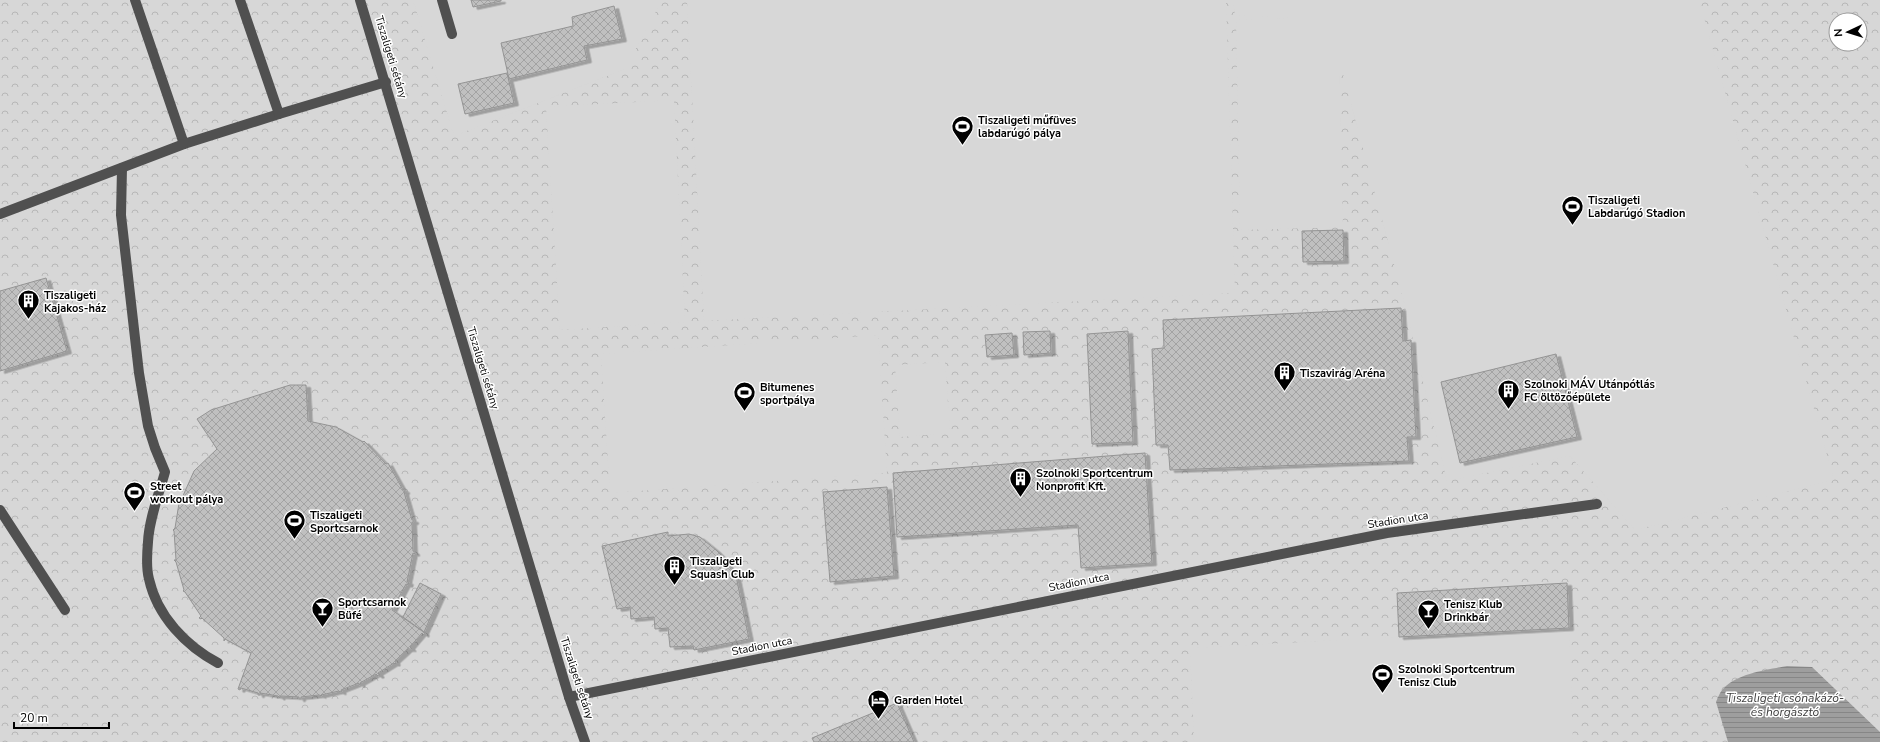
<svg xmlns="http://www.w3.org/2000/svg" width="1880" height="742" viewBox="0 0 1880 742" font-family="'Nunito Sans',sans-serif">
<style>
.forest{fill:url(#forest-crowns);fill-rule:evenodd}
.garden{fill:#d7d7d7}
.water{fill:url(#water-rules)}
.building{fill:url(#building-cross-hatch);stroke:#949494;filter:url(#shadow)}
.lines{fill:none;stroke-linecap:round;stroke-linejoin:round}
.minor{stroke:#505050;stroke-width:10}
.labels{text-anchor:middle;dominant-baseline:central;stroke-width:3;stroke-linejoin:round;paint-order:stroke}
.street-label{font-size:11px;fill:#000;stroke:#fff}
.poi-label{font-size:11px;font-weight:bold;fill:#000;stroke:#fff;text-anchor:start}
.water-label{font-size:12px;font-style:italic;fill:#3f3f3f;stroke:#fff}
</style>
<defs>
<pattern id="forest-crowns" width="20" height="18" patternUnits="userSpaceOnUse"><rect width="20" height="18" fill="#d7d7d7"/><path d="M2 6a3 3 0 1 1 6 0M12 15a3 3 0 1 1 6 0" fill="none" stroke="#b7b7b7"/></pattern>
<pattern id="water-rules" width="6" height="5" patternUnits="userSpaceOnUse"><rect width="6" height="5" fill="#9e9e9e"/><path d="M0 2.5h6" fill="none" stroke="#868686"/></pattern>
<pattern id="building-cross-hatch" width="8" height="8" patternUnits="userSpaceOnUse"><rect width="8" height="8" fill="#c0c0c0"/><path d="M0 0l8 8M0 8l8-8" fill="none" stroke="#a3a3a3"/></pattern>
<filter id="shadow"><feDropShadow dx="4.5" dy="2.5" stdDeviation="0" flood-color="#0004"/></filter>
</defs>
<rect width="100%" height="100%" fill="#fff"/>
<!-- forest -->
<path class="forest" d="M0,0H1880V742H0ZM1836,20H1860V44H1836Z"/>
<!-- garden -->
<g class="garden">
<polygon points="413,0 662,0 625,69 454,136"/>
<polygon points="687,0 1226,0 1235,293 704,321"/>
<polygon points="1233,0 1699,0 1834,480 1635,530 1570,456 1447,481 1402,294 1339,59 1343,227 1240,230 1236,20 1290,18 1235,15"/>
<polygon points="674,100 685,322 560,330 546,107"/>
<polygon points="878,335 887,473 610,493 601,354"/>
<polygon points="945,362 950,433 900,437 895,365"/>
<polygon points="1569,628 1573,742 1194,742 1190,648"/>
</g>
<!-- water -->
<path class="water" d="M1787,666L1812,667L1880,732V742H1728L1716,702C1718,698 1720,691 1724,688C1739,673 1767,670 1787,666Z"/>
<!-- building -->
<g class="building">
<polygon points="471,0 501,0 501,1 473,7"/>
<polygon points="614,6 622,39 584,46 587,60 509,79 501,43 573,26 572,17"/>
<polygon points="507,73 514,103 465,114 458,84"/>
<polygon points="1343,230 1344,261 1303,262 1302,231"/>
<polygon points="46,278 67,351 0,371 0,291"/>
<polygon points="1401,308 1403,341 1411,340 1416,437 1407,437 1409,461 1170,470 1168,445 1156,445 1152,349 1164,348 1163,320"/>
<polygon points="1050,331 1051,353 1024,355 1023,332"/>
<polygon points="1128,331 1133,442 1092,444 1087,334"/>
<polygon points="1012,333 1014,355 987,357 985,335"/>
<polygon points="1556,354 1577,437 1460,463 1441,382"/>
<polygon points="290,385 306,385 308,421 336,427 363,442 364,441 386,464 388,463 403,490 405,490 405,492 404,492 412,520 414,520 414,522 412,522 413,551 415,552 415,554 413,553 407,582 409,582 408,585 406,584 392,610 425,633 424,635 422,633 410,647 412,649 408,649 395,661 396,663 395,664 394,663 378,673 380,675 378,676 376,674 360,683 361,684 359,685 359,683 341,690 342,692 340,692 339,691 321,695 322,696 319,695 301,697 301,699 299,699 299,697 281,696 280,698 278,696 260,693 260,695 258,695 258,693 241,688 240,690 238,689 251,653 225,639 224,641 224,638 202,618 201,619 199,618 201,616 185,592 183,591 184,590 176,562 174,560 176,560 174,531 173,530 175,528 180,497 182,498 194,471 217,449 197,419 211,410"/>
<polygon points="1145,453 1152,563 1081,568 1078,525 897,537 893,473"/>
<polygon points="887,487 894,576 830,582 823,492"/>
<polygon points="668,532 668,536 689,534 700,537 716,550 723,557 733,572 735,571 749,639 694,650 693,646 670,647 668,628 655,629 654,617 631,619 630,607 617,609 602,546"/>
<polygon points="420,583 441,594 424,632 403,617"/>
<polygon points="1567,583 1569,628 1399,637 1397,593"/>
<polygon points="897,703 914,742 814,742 812,738"/>
</g>
<g class="lines">
<!-- minor -->
<g class="minor">
<polyline points="135,0 184,144 279,114"/>
<polyline points="240,0 279,114 386,82"/>
<polyline points="360,0 569,697 585,742"/>
<polyline points="442,0 452,34"/>
<path d="M122,168L121,215L139,373L148,426L155,448L165,472C159,494 149,519 148,542C147,553 146,568 149,579C157,616 186,646 218,663"/>
<polyline points="0,214 184,144"/>
<polyline points="0,510 65,610"/>
<polyline points="569,697 1387,533 1597,504"/>
</g>
</g>
<!-- icons -->
<defs>
<symbol id="stadium-pin" viewBox="-11 -11 22 30"><path d="M0 17L-7.5 6A9.5 9.5 0 1 1 7.5 6Z" fill="#000" stroke="#fff"/><path d="M0-5a6.5 5 0 1 0 0 10a6.5 5 0 1 0 0-10ZM-3.5-1.8h7v3.6h-7Z" fill="#fff"/></symbol>
<symbol id="building-pin" viewBox="-11 -11 22 30"><path d="M0 17L-7.5 6A9.5 9.5 0 1 1 7.5 6Z" fill="#000" stroke="#fff"/><path d="M-4-6H4V6H1V3H-1V6H-4ZM-2.5-4.3h1.7v1.8h-1.7ZM.8-4.3h1.7v1.8H.8ZM-2.5-1h1.7V.8h-1.7ZM.8-1h1.7V.8H.8Z" fill="#fff"/></symbol>
<symbol id="bar-pin" viewBox="-11 -11 22 30"><path d="M0 17L-7.5 6A9.5 9.5 0 1 1 7.5 6Z" fill="#000" stroke="#fff"/><path d="M-6-5H6L.8 .8V4.5H3.5V6h-7V4.5H-.8V.8Z" fill="#fff"/></symbol>
<symbol id="hotel-pin" viewBox="-11 -11 22 30"><path d="M0 17L-7.5 6A9.5 9.5 0 1 1 7.5 6Z" fill="#000" stroke="#fff"/><path d="M-6-4.5h1.5V1H6V5H4.5V3h-9V5H-6ZM-4 0a1.8 1.8 0 1 1 3.6 0ZM.5 0V-2.5h3Q6-2.5 6 0Z" fill="#fff"/></symbol>
</defs>
<g fill-rule="evenodd">
<use href="#stadium-pin" x="950" y="114" width="25" height="34"/>
<use href="#stadium-pin" x="1560" y="194" width="25" height="34"/>
<use href="#building-pin" x="16" y="288" width="25" height="34"/>
<use href="#building-pin" x="1272" y="360" width="25" height="34"/>
<use href="#building-pin" x="1496" y="378" width="25" height="34"/>
<use href="#stadium-pin" x="732" y="380" width="25" height="34"/>
<use href="#building-pin" x="1008" y="466" width="25" height="34"/>
<use href="#stadium-pin" x="122" y="480" width="25" height="34"/>
<use href="#stadium-pin" x="282" y="508" width="25" height="34"/>
<use href="#building-pin" x="662" y="554" width="25" height="34"/>
<use href="#bar-pin" x="310" y="596" width="25" height="34"/>
<use href="#bar-pin" x="1416" y="598" width="25" height="34"/>
<use href="#stadium-pin" x="1370" y="662" width="25" height="34"/>
<use href="#hotel-pin" x="866" y="688" width="25" height="34"/>
</g>
<g class="labels">
<!-- street labels -->
<g class="street-label">
<text transform="translate(391 57) rotate(73)">Tiszaligeti sétány</text>
<text transform="translate(483 368) rotate(73)">Tiszaligeti sétány</text>
<text transform="translate(1398 520) rotate(-9)">Stadion utca</text>
<text transform="translate(1079 582) rotate(-11)">Stadion utca</text>
<text transform="translate(762 646) rotate(-11)">Stadion utca</text>
<text transform="translate(577 678) rotate(72)">Tiszaligeti sétány</text>
</g>
<!-- poi labels -->
<g class="poi-label">
<text x="978" y="120">Tiszaligeti műfüves<tspan x="978" dy="13">labdarúgó pálya</tspan></text>
<text x="1588" y="200">Tiszaligeti<tspan x="1588" dy="13">Labdarúgó Stadion</tspan></text>
<text x="44" y="295">Tiszaligeti<tspan x="44" dy="13">Kajakos-ház</tspan></text>
<text x="1300" y="373">Tiszavirág Aréna</text>
<text x="1524" y="384">Szolnoki MÁV Utánpótlás<tspan x="1524" dy="13">FC öltözőépülete</tspan></text>
<text x="760" y="387">Bitumenes<tspan x="760" dy="13">sportpálya</tspan></text>
<text x="1036" y="473">Szolnoki Sportcentrum<tspan x="1036" dy="13">Nonprofit Kft.</tspan></text>
<text x="150" y="486">Street<tspan x="150" dy="13">workout pálya</tspan></text>
<text x="310" y="515">Tiszaligeti<tspan x="310" dy="13">Sportcsarnok</tspan></text>
<text x="690" y="561">Tiszaligeti<tspan x="690" dy="13">Squash Club</tspan></text>
<text x="338" y="602">Sportcsarnok<tspan x="338" dy="13">Büfé</tspan></text>
<text x="1444" y="604">Tenisz Klub<tspan x="1444" dy="13">Drinkbár</tspan></text>
<text x="1398" y="669">Szolnoki Sportcentrum<tspan x="1398" dy="13">Tenisz Club</tspan></text>
<text x="894" y="700">Garden Hotel</text>
</g>
<!-- water labels -->
<g class="water-label">
<text x="1785" y="698">Tiszaligeti csónakázó-<tspan x="1785" dy="14">és horgásztó</tspan></text>
</g>
</g>
<!-- north arrow -->
<g transform="translate(1848 32) rotate(266)"><circle r="19" fill="#ffffff" stroke="#999999"/>
<path d="M0-3L7 15L0 10L-7 15Z" fill="#000000"/>
<text y="-6" font-size="11" font-weight="bold" text-anchor="middle" fill="#000000">N</text>
</g>
<!-- scale -->
<path d="M14 722v6h95v-6" fill="none" stroke="#000000" stroke-width="2"/>
<text x="20" y="722" font-size="12" fill="#000000" stroke="#ffffff" stroke-width="3" paint-order="stroke">20 m</text>
</svg>
